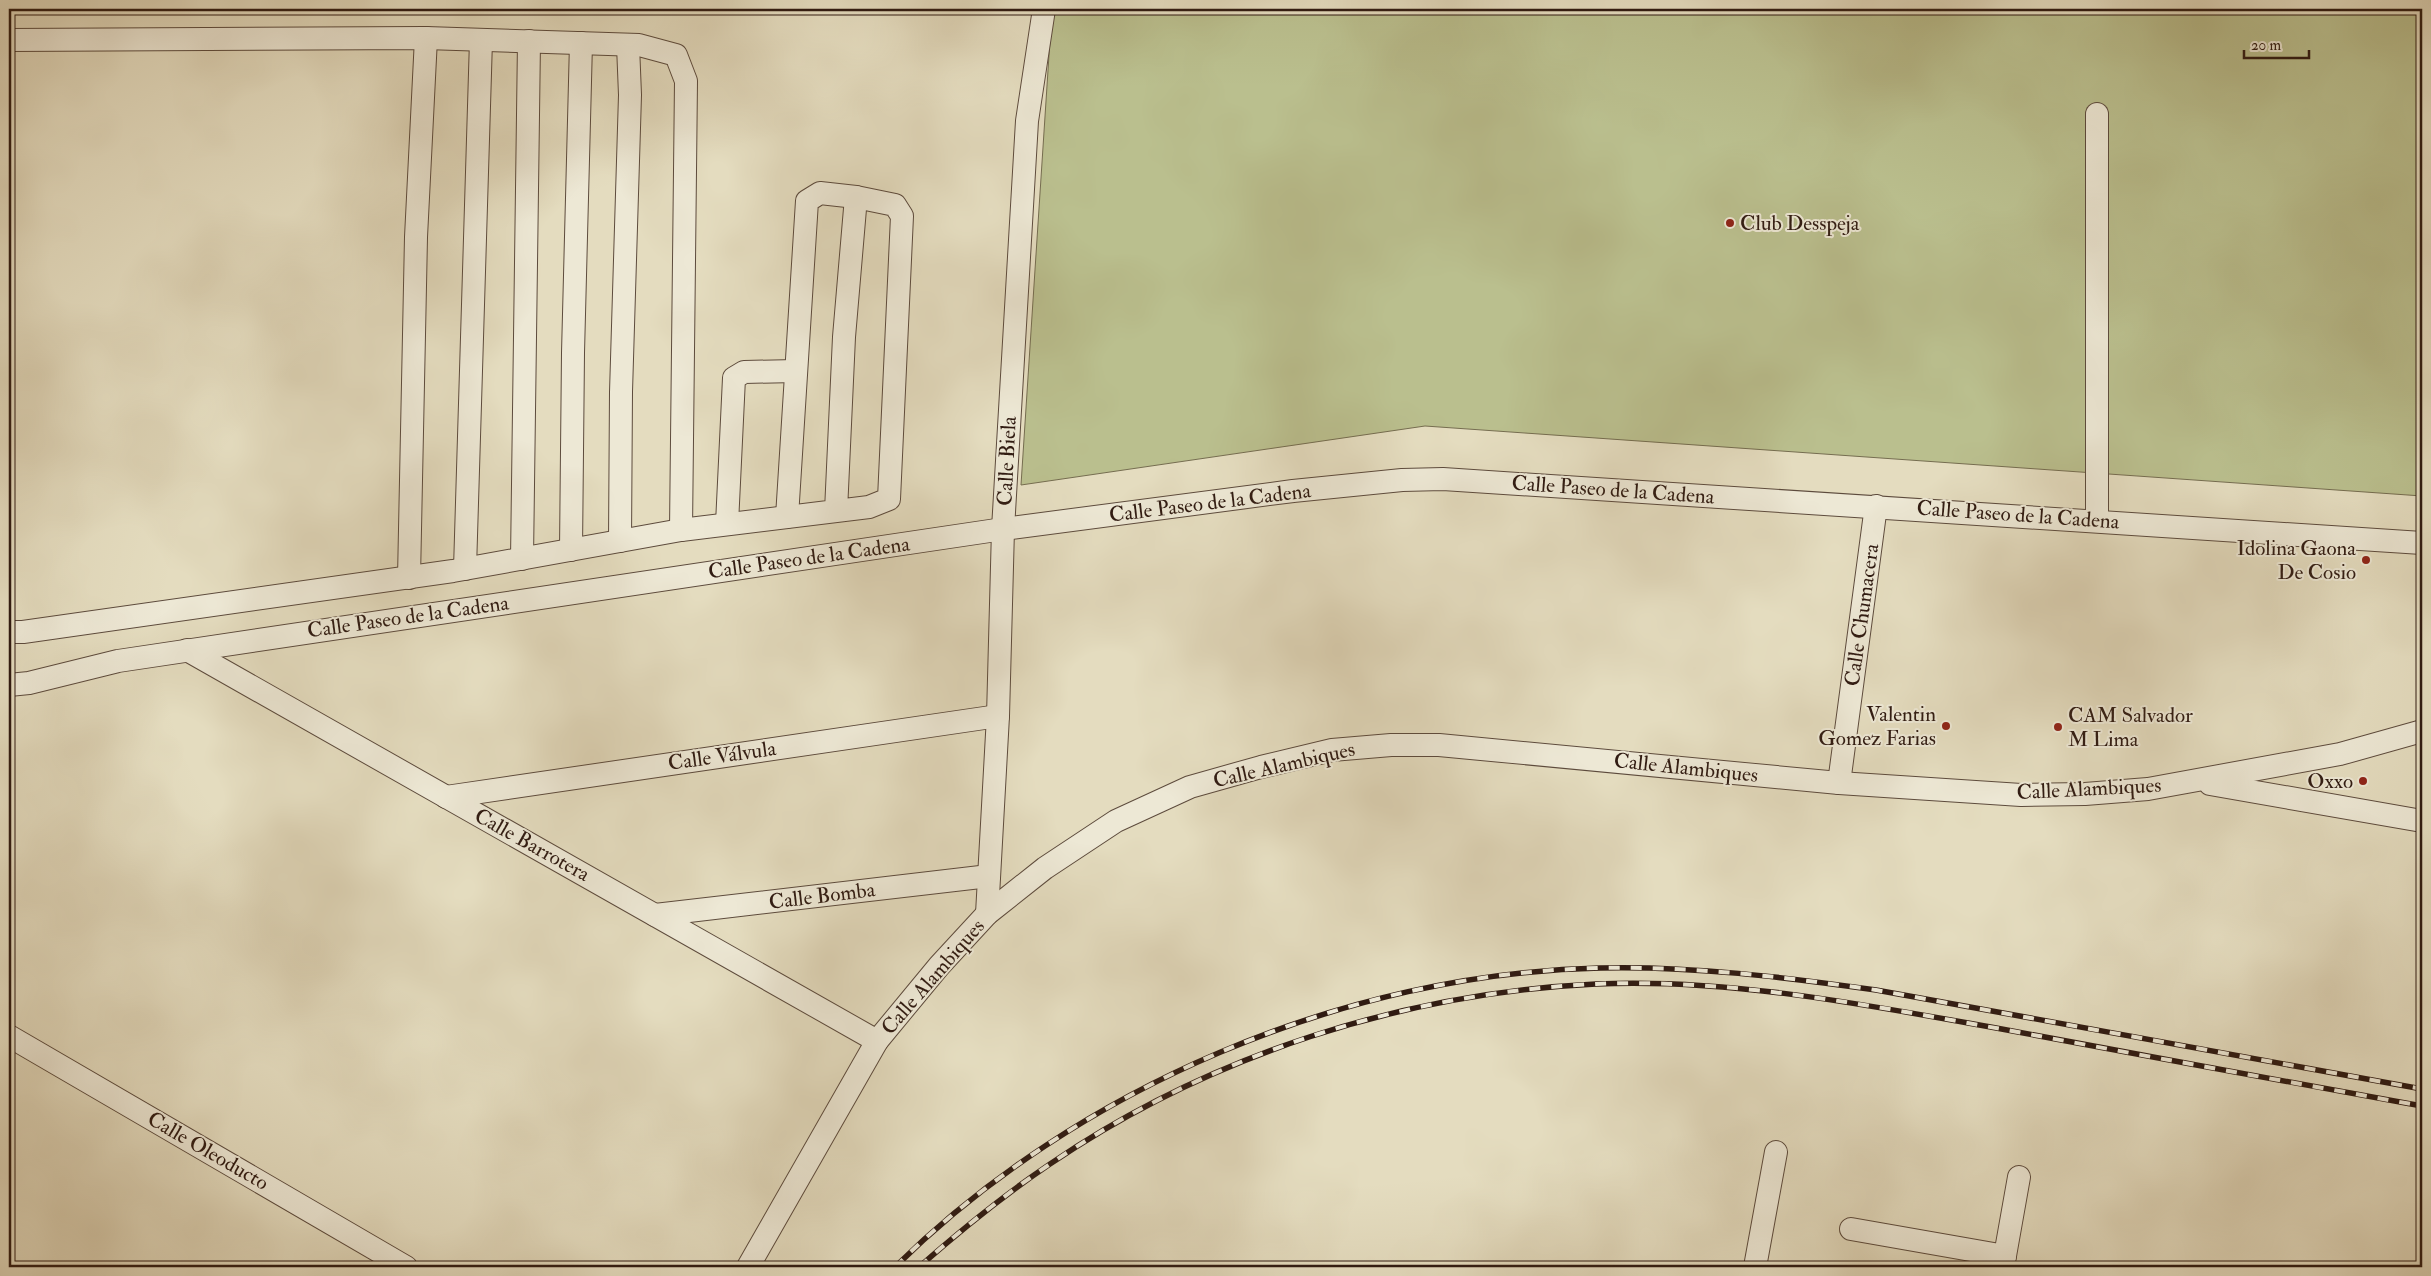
<svg xmlns="http://www.w3.org/2000/svg" width="2431" height="1276" viewBox="0 0 2431 1276" font-family="'IM FELL Double Pica',serif">
<style>
.green{fill:#babf8e;stroke:#756d50}
.lines{fill:none;stroke-linecap:round;stroke-linejoin:round}
.minor-casing{stroke:#5d4b3d;stroke-width:24}
.minor{stroke:#ede8d5;stroke-width:22}
.rail-casing{stroke:#301b12;stroke-width:5.5}
.rail{stroke:#ede8d5;stroke-width:4;stroke-dasharray:11;stroke-linecap:butt}
.poi-dot{fill:#8f2418;stroke:#ede8d5;stroke-width:2}
.labels{text-anchor:middle;dominant-baseline:central;stroke-width:4;stroke-linejoin:round;paint-order:stroke}
.poi-label{font-size:21px;fill:#301b12;stroke:#ede8d5;text-anchor:end}
.street-label{font-size:21px;fill:#301b12;stroke:#ede8d5}
</style>
<rect width="100%" height="100%" fill="#e4dcbf"/>
<filter id="stains"><feTurbulence type="fractalNoise" baseFrequency=".004" numOctaves="4"/><feColorMatrix values="0 0 0 0 .2 0 0 0 0 .09 0 0 0 0 .02 0 0 0 .5 -.17"/></filter>
<radialGradient id="worn" r=".72"><stop offset=".6" stop-color="#630" stop-opacity="0"/><stop offset="1" stop-color="#630" stop-opacity=".3"/></radialGradient>
<!-- green -->
<polygon class="green" points="1052,9 2422,9 2422,496 1425,426 1021,485"/>
<g class="lines">
<defs>
<g id="minor">
<polyline points="9,40 426,38 639,45 676,55 686,81 681,530 869,507 889,499 902,216 895,205 856,197 844,337 836,511"/>
<polyline points="787,517 807,201 820,193 856,197"/>
<polyline points="2097,521 2097,114"/>
<polyline points="727,524 734,378 744,372 796,371"/>
<polyline points="620,541 621,392 630,95 628,45"/>
<polyline points="571,550 573,353 581,43"/>
<polyline points="522,559 529,41"/>
<polyline points="465,569 481,40"/>
<polyline points="409,578 416,237 426,38"/>
<polyline points="9,632 23,632 453,571 681,530"/>
<polyline points="187,650 877,1041"/>
<polyline points="9,685 29,683 118,661 1003,529 1293,491 1402,480 1443,479 2422,543"/>
<polyline points="1839,783 1876,506"/>
<polyline points="2210,784 2422,821"/>
<polyline points="446,797 998,716"/>
<polyline points="987,914 998,716 1003,529 1027,121 1044,9"/>
<polyline points="655,915 989,876"/>
<polyline points="9,1036 406,1267"/>
<polyline points="1851,1229 2005,1256"/>
<polyline points="748,1267 877,1041 939,966 987,914 1045,868 1116,821 1190,787 1261,767 1332,750 1391,745 1439,745 1839,783 2021,795 2085,794 2148,789 2340,754 2422,731"/>
<polyline points="1755,1267 1776,1152"/>
<polyline points="2003,1267 2019,1177"/>
</g>
</defs>
<!-- minor casing -->
<use href="#minor" class="minor-casing"/>
<!-- minor -->
<use href="#minor" class="minor"/>
<defs>
<g id="rail">
<path d="M895,1267C1076,1088 1346,973 1600,968C1693,966 1784,977 1876,990L2422,1089"/>
<path d="M919,1267C961,1230 1004,1195 1050,1164C1210,1055 1403,993 1596,984C1733,978 1872,1006 2007,1030C2145,1056 2284,1081 2422,1106"/>
</g>
</defs>
<!-- rail casing -->
<use href="#rail" class="rail-casing"/>
<!-- rail -->
<use href="#rail" class="rail"/>
</g>
<!-- markers -->
<g class="poi-dot">
<circle cx="1730" cy="223" r="5"/>
<circle cx="2366" cy="560" r="5"/>
<circle cx="1946" cy="726" r="5"/>
<circle cx="2058" cy="727" r="5"/>
<circle cx="2363" cy="781" r="5"/>
</g>
<g class="labels">
<!-- poi labels -->
<g class="poi-label">
<text x="1740" y="223" text-anchor="start">Club Desspeja</text>
<text x="2356" y="548">Idolina Gaona<tspan x="2356" dy="24">De Cosio</tspan></text>
<text x="1936" y="714">Valentin<tspan x="1936" dy="24">Gomez Farias</tspan></text>
<text x="2068" y="715" text-anchor="start">CAM Salvador<tspan x="2068" dy="24">M Lima</tspan></text>
<text x="2353" y="781">Oxxo</text>
</g>
<!-- street labels -->
<g class="street-label">
<text transform="translate(1007 461) rotate(-87)">Calle Biela</text>
<text transform="translate(1613 490) rotate(4)">Calle Paseo de la Cadena</text>
<text transform="translate(1210 503) rotate(-7)">Calle Paseo de la Cadena</text>
<text transform="translate(2018 515) rotate(4)">Calle Paseo de la Cadena</text>
<text transform="translate(809 558) rotate(-8)">Calle Paseo de la Cadena</text>
<text transform="translate(1862 615) rotate(-82)">Calle Chumacera</text>
<text transform="translate(408 617) rotate(-8)">Calle Paseo de la Cadena</text>
<text transform="translate(722 756) rotate(-8)">Calle Válvula</text>
<text transform="translate(1284 765) rotate(-13)">Calle Alambiques</text>
<text transform="translate(1686 768) rotate(6)">Calle Alambiques</text>
<text transform="translate(2089 789) rotate(-3)">Calle Alambiques</text>
<text transform="translate(532 845) rotate(29)">Calle Barrotera</text>
<text transform="translate(822 896) rotate(-7)">Calle Bomba</text>
<text transform="translate(933 977) rotate(-49)">Calle Alambiques</text>
<text transform="translate(208 1151) rotate(30)">Calle Oleoducto</text>
</g>
</g>
<!-- margin -->
<rect width="2431" height="1276" fill="none" stroke="#e4dcbf" stroke-width="30"/>
<rect x="10" y="10" width="2411" height="1256" fill="none" stroke="#301b12" stroke-width="2.5"/>
<rect x="15" y="15" width="2401" height="1246" fill="none" stroke="#301b12"/>
<!-- scale -->
<path d="M2244 50v8h65v-8" fill="none" stroke="#301b12" stroke-width="2.5"/>
<text x="2251" y="50" font-size="15" fill="#301b12" stroke="#ede8d5" stroke-width="4" paint-order="stroke">20 m</text>
<rect width="100%" height="100%" filter="url(#stains)"/>
<rect width="100%" height="100%" fill="url(#worn)"/>
</svg>
